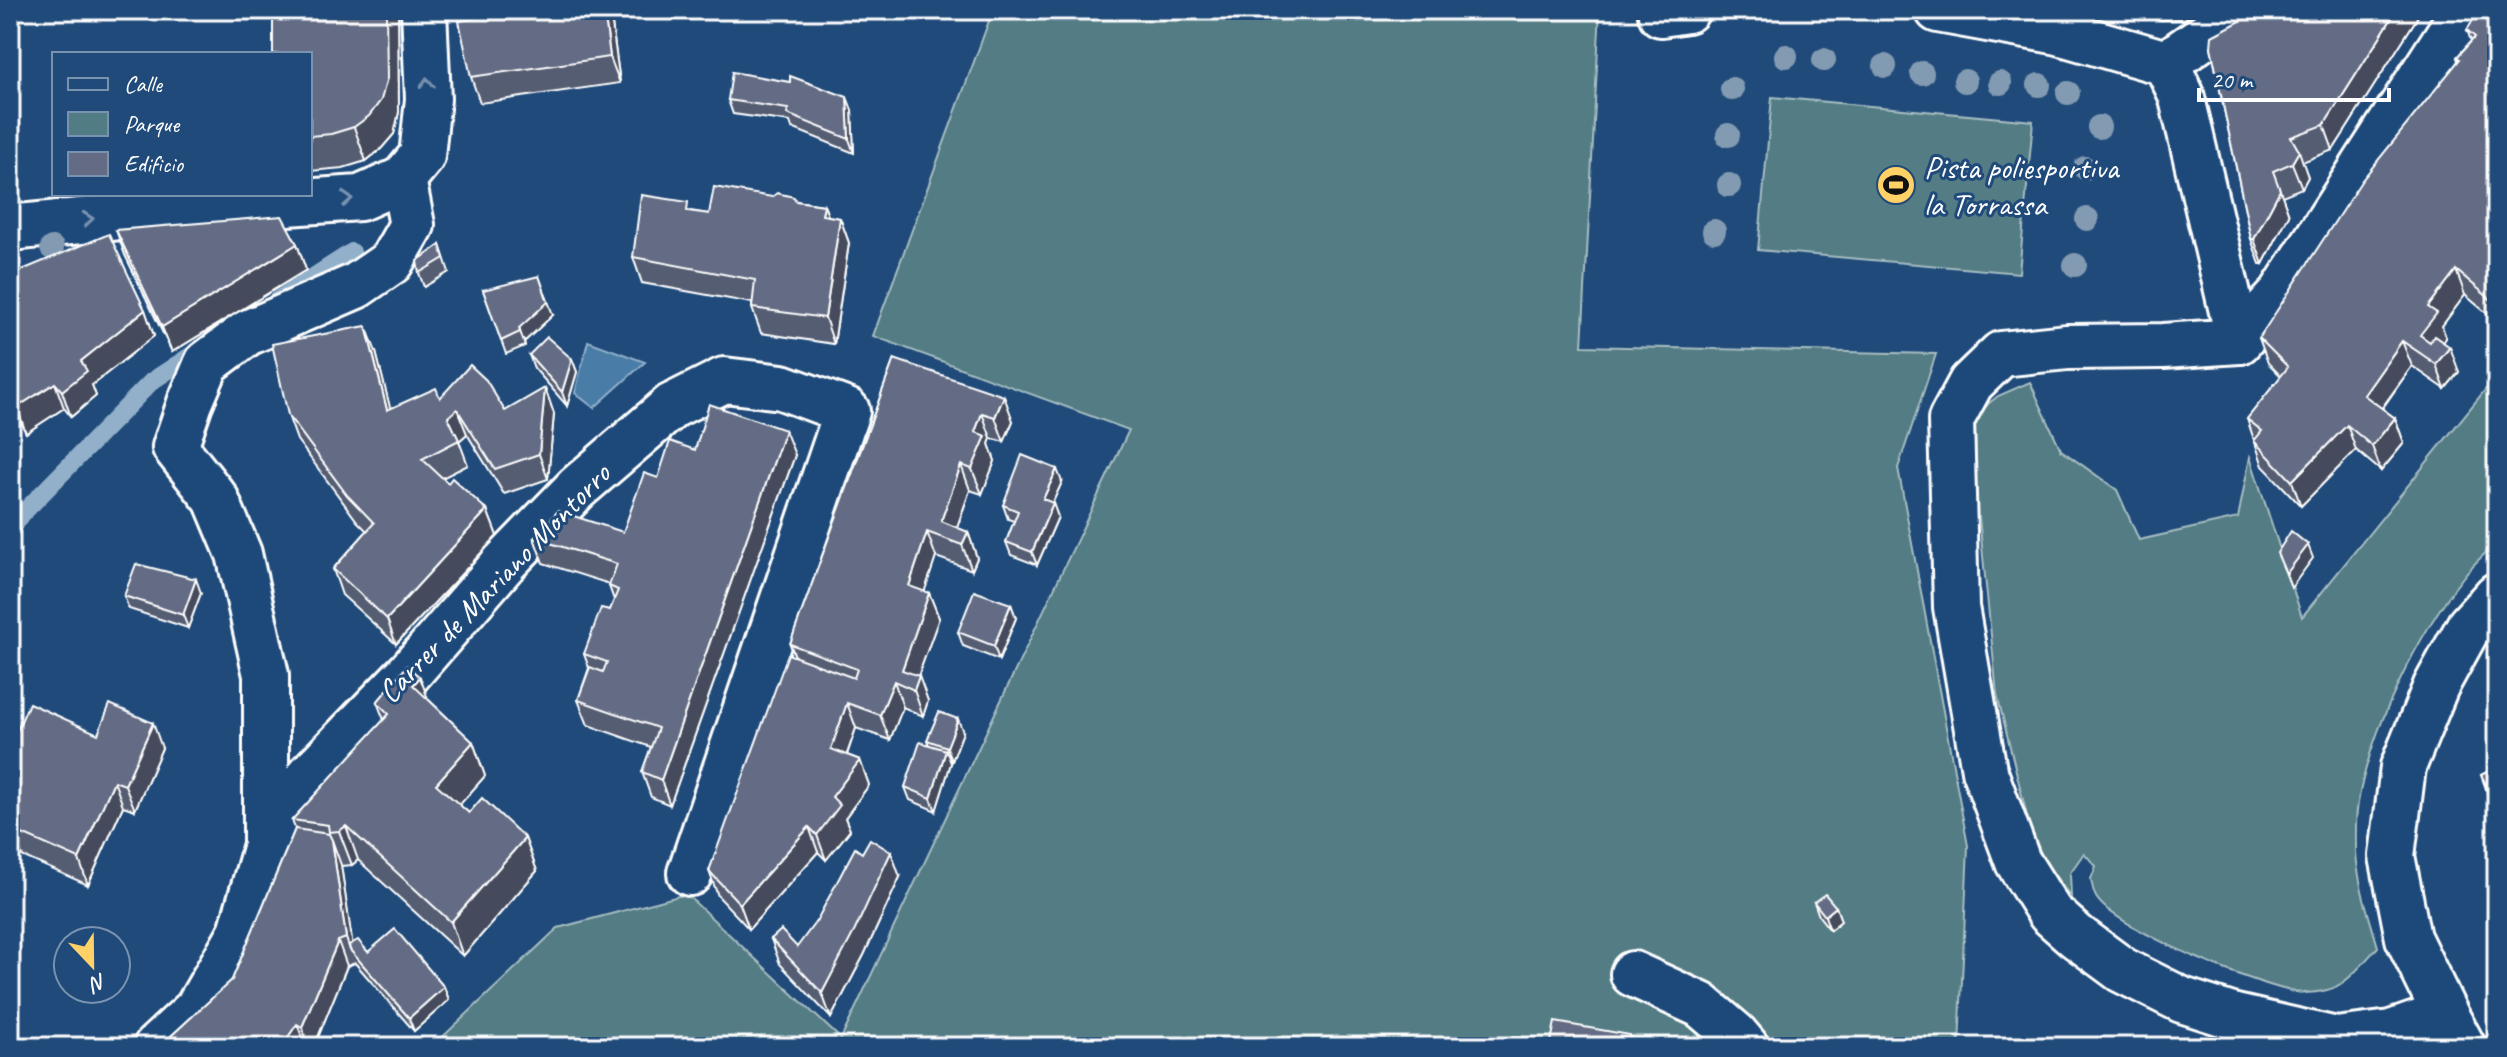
<svg xmlns="http://www.w3.org/2000/svg" width="2507" height="1057" viewBox="0 0 2507 1057" font-family="Caveat,sans-serif">
<style>
.green{fill:#527c84;stroke:#a8bec2;stroke-width:2}
.water{fill:#497ca6;stroke:#92b0ca;stroke-width:2}
.lines{fill:none;stroke-linecap:round;stroke-linejoin:round}
.stream{stroke:#92b0ca;stroke-width:18}
.minor-casing{stroke:#fff;stroke-width:50}
.minor{stroke:#1f4a7a;stroke-width:44}
.tree{fill:#839bb2}
.wall{fill:#555d72;stroke:#fff;stroke-width:2}
.shaded-wall{fill:#454c5c;stroke:#fff;stroke-width:2}
.building{fill:#636c84;stroke:#fff;stroke-width:2}
.oneway{stroke:#7992af}
.labels{text-anchor:middle;dominant-baseline:central;stroke-width:6;stroke-linejoin:round;paint-order:stroke}
.poi-label{font-size:32px;fill:#fff;stroke:#1f4a7a;text-anchor:start}
.street-label{font-size:32px;fill:#fff;stroke:#1f4a7a}
</style>
<rect width="100%" height="100%" fill="#1f4a7a"/>
<filter id="ink" filterUnits="userSpaceOnUse"><feTurbulence type="fractalNoise" baseFrequency=".0125" numOctaves="2"/><feDisplacementMap in="SourceGraphic" scale="16" xChannelSelector="R" yChannelSelector="G"/><feConvolveMatrix kernelMatrix="1 2 1 2 8 2 1 2 1" color-interpolation-filters="sRGB"/></filter>
<g filter="url(#ink)">
<!-- green -->
<g class="green">
<polygon points="993,10 1600,10 1582,346 1936,354 1898,468 1968,846 1959,1047 432,1047 558,928 686,894 841,1039 1129,430 873,336"/>
<polygon points="1772,97 2033,121 2019,273 1758,250"/>
<path d="M2497,375V542C2486,553 2473,564 2463,577C2418,634 2370,731 2358,803C2355,818 2356,836 2356,852C2358,885 2369,915 2378,947C2364,961 2347,986 2327,990C2320,992 2310,993 2302,993C2264,989 2114,929 2096,897C2093,892 2092,884 2091,879L2096,866L2084,853L2070,873L2071,897L2044,861L2029,824L1997,694L1979,517H1971V425L1988,404L1998,396L2030,382L2061,450L2117,490L2139,540L2238,518L2250,457L2302,617Z"/>
</g>
<!-- water -->
<polygon class="water" points="588,341 645,362 594,408 575,393"/>
<g class="lines">
<!-- stream -->
<g class="stream">
<polyline points="276,301 352,252"/>
<polyline points="10,531 22,514 152,381 204,347"/>
</g>
<defs>
<g id="minor">
<polyline points="1938,10 2059,32 2166,63 2181,94 2239,341"/>
<polyline points="1661,14 1687,10"/>
<polyline points="2166,63 2242,10"/>
<polyline points="10,228 200,209 360,198 403,179 422,156 428,99 424,10"/>
<polyline points="2239,341 2163,346 2067,347 2001,354 1971,383 1951,420 1956,607 1984,770 2018,862 2050,913 2076,936 2122,970 2182,1000 2235,1017 2336,1040 2391,1033 2445,1014"/>
<polyline points="2239,341 2280,296 2464,10"/>
<polyline points="266,845 310,775 409,673 505,562 577,488 672,406 724,380 782,387 847,411 690,873"/>
<polyline points="1633,974 1701,1005 1735,1034 1746,1047"/>
<polyline points="156,1047 197,1009 241,932 266,845 266,675 239,554 216,499 175,447 190,403 207,363 247,333 356,286 391,262 412,225 403,179"/>
<polyline points="2463,1047 2445,1014 2408,938 2392,856 2403,767 2436,686 2469,626 2497,595"/>
</g>
</defs>
<!-- minor casing -->
<use href="#minor" class="minor-casing"/>
<!-- minor -->
<use href="#minor" class="minor"/>
</g>
<!-- trees -->
<g class="tree">
<circle cx="1786" cy="56" r="12"/>
<circle cx="1824" cy="60" r="12"/>
<circle cx="1885" cy="66" r="12"/>
<circle cx="1922" cy="73" r="12"/>
<circle cx="1965" cy="81" r="12"/>
<circle cx="2000" cy="83" r="12"/>
<circle cx="2039" cy="85" r="12"/>
<circle cx="1732" cy="89" r="12"/>
<circle cx="2068" cy="93" r="12"/>
<circle cx="2099" cy="127" r="12"/>
<circle cx="1728" cy="135" r="12"/>
<circle cx="2085" cy="168" r="12"/>
<circle cx="1729" cy="185" r="12"/>
<circle cx="2087" cy="219" r="12"/>
<circle cx="1714" cy="231" r="12"/>
<circle cx="52" cy="248" r="12"/>
<circle cx="2075" cy="265" r="12"/>
</g>
<!-- wall -->
<g class="wall">
<polygon points="273,10 398,10 399,112 394,134 381,149 366,161 343,168 310,171 310,54"/>
<polygon points="456,10 483,10 459,18"/>
<polygon points="2139,10 2199,10 2184,19 2161,20 2141,15"/>
<polygon points="2497,10 2497,322 2465,295 2442,326 2446,338 2443,342 2459,372 2445,389 2412,366 2382,409 2395,418 2404,443 2381,471 2356,450 2301,506 2263,466 2247,419 2281,376 2268,363 2259,338 2458,61 2457,57 2471,41 2467,30"/>
<polygon points="485,17 612,24 620,83 480,103 471,77"/>
<polygon points="2417,18 2333,150 2302,162 2308,177 2302,188 2282,196 2289,215 2263,264 2260,264 2251,239 2211,47"/>
<polygon points="728,100 852,110 854,153 792,128 790,122 733,114"/>
<polygon points="796,201 824,205 828,216 840,218 849,243 834,344 761,333 752,308 752,303 642,283 633,257 691,211 709,214"/>
<polygon points="116,230 297,244 306,270 172,352 125,255"/>
<polygon points="440,245 449,272 424,287 419,273"/>
<polygon points="10,275 145,310 154,336 92,385 96,396 71,417 64,408 26,433 10,403"/>
<polygon points="483,290 553,315 524,342 525,346 506,354"/>
<polygon points="376,352 390,409 440,398 505,411 545,388 554,414 548,479 504,494 467,434 459,441 468,465 442,478 448,483 487,510 497,536 396,644 342,595 333,569 367,531 357,521 297,440 288,415"/>
<polygon points="529,355 572,359 577,372 567,406 534,368"/>
<polygon points="894,359 1013,421 1004,442 991,438 989,444 995,461 982,494 970,490 957,528 968,532 977,558 972,570 936,557 924,591 929,593 939,618 918,676 928,701 923,716 903,707 890,740 856,728 847,755 860,760 869,785 845,818 850,830 826,860 818,852 749,929 718,896 709,871 795,656 790,644"/>
<polygon points="695,450 795,455 670,805 651,797 642,772 651,747 588,725 578,700 589,668 584,654 610,610 614,600 609,586 610,584 543,563 534,538 623,532 658,478"/>
<polygon points="1062,482 1052,503 1058,517 1037,565 1011,555 1006,542 1014,521 1008,519 1003,505"/>
<polygon points="201,593 188,628 129,609 124,596"/>
<polygon points="1011,604 1016,618 999,660 963,646 958,632"/>
<polygon points="429,700 473,742 485,776 459,805 469,813 525,838 537,871 463,956 358,860 352,865 341,866 352,944 444,987 449,1000 414,1031 355,963 347,966 314,1047 159,1047 232,980 295,829 292,820 384,720 377,702"/>
<polygon points="963,732 952,761 950,760 951,763 936,811 910,800 905,787 929,745 927,740"/>
<polygon points="98,734 162,748 135,810 123,806 88,885 22,856 16,839 10,836 10,746"/>
<polygon points="2497,767 2497,813 2490,800 2481,775"/>
<polygon points="900,877 864,955 831,1018 780,964 771,939 797,947"/>
<polygon points="1814,902 1836,907 1841,921 1830,930 1819,916"/>
</g>
<!-- shaded-wall -->
<g class="shaded-wall">
<polygon points="386,10 398,10 399,112 394,134 381,149 366,161 354,127"/>
<polygon points="604,10 607,10 612,24 620,83 610,57"/>
<polygon points="2397,10 2415,10 2417,18 2333,150 2324,125"/>
<polygon points="847,97 852,110 854,153 849,139"/>
<polygon points="2299,151 2308,177 2302,188 2292,163"/>
<polygon points="2280,190 2289,215 2263,264 2254,239"/>
<polygon points="824,205 833,230 822,215"/>
<polygon points="840,218 849,243 834,344 825,318"/>
<polygon points="297,244 306,270 172,352 162,327"/>
<polygon points="2456,270 2465,295 2442,326 2446,338 2430,360 2420,335 2428,307"/>
<polygon points="539,276 553,315 524,342 525,346 519,328"/>
<polygon points="145,310 154,336 92,385 96,396 71,417 62,391 81,361"/>
<polygon points="366,326 376,352 397,435 387,410"/>
<polygon points="2402,341 2412,366 2373,420 2364,395"/>
<polygon points="2450,347 2459,372 2445,389 2436,364"/>
<polygon points="572,359 577,372 567,406 562,392"/>
<polygon points="55,383 64,408 26,433 17,407"/>
<polygon points="545,388 554,414 548,479 539,454"/>
<polygon points="1004,396 1013,421 1004,442 995,417"/>
<polygon points="457,409 467,434 459,441 448,417"/>
<polygon points="982,413 991,438 989,444 995,461 982,494 972,469 975,432"/>
<polygon points="2395,418 2404,443 2381,471 2372,446"/>
<polygon points="2347,425 2356,450 2301,506 2292,481"/>
<polygon points="785,430 795,455 670,805 661,780"/>
<polygon points="961,465 970,490 952,541 941,521"/>
<polygon points="1057,469 1062,482 1048,513 1043,499"/>
<polygon points="1053,503 1058,517 1037,565 1032,552"/>
<polygon points="487,510 497,536 396,644 387,619"/>
<polygon points="927,532 936,557 918,611 909,586"/>
<polygon points="968,532 977,558 972,570 962,545"/>
<polygon points="2308,545 2313,558 2291,588 2286,574"/>
<polygon points="196,579 201,593 188,628 183,615"/>
<polygon points="929,593 939,618 913,690 902,670"/>
<polygon points="1011,604 1016,618 999,660 994,646"/>
<polygon points="919,676 928,701 923,716 914,690"/>
<polygon points="420,677 432,710 413,685"/>
<polygon points="894,681 903,707 890,740 880,715"/>
<polygon points="847,703 856,728 840,774 831,749"/>
<polygon points="958,719 963,732 952,761 947,747"/>
<polygon points="153,723 162,748 135,810 125,785"/>
<polygon points="473,742 485,776 448,818 436,784"/>
<polygon points="946,750 951,763 936,811 931,798"/>
<polygon points="860,760 869,785 845,818 850,830 826,860 817,835 832,797"/>
<polygon points="114,781 123,806 88,885 79,859"/>
<polygon points="346,826 358,860 352,865 339,831"/>
<polygon points="809,827 818,852 749,929 740,904"/>
<polygon points="525,838 537,871 463,956 451,922"/>
<polygon points="332,840 341,865 354,954 350,950 346,938"/>
<polygon points="891,852 900,877 864,955 831,1018 822,993"/>
<polygon points="1836,907 1841,921 1830,930 1825,916"/>
<polygon points="338,941 347,966 314,1047 309,1047 302,1027"/>
<polygon points="444,987 449,1000 414,1031 409,1018"/>
<polygon points="297,1024 306,1047 281,1047"/>
<polygon points="1630,1035 1634,1047 1628,1047"/>
</g>
<!-- building -->
<g class="building">
<polygon points="273,10 386,10 387,78 381,100 369,116 354,127 331,134 310,136 310,54 273,54"/>
<polygon points="484,10 604,10 610,57 471,77 459,21 485,17"/>
<polygon points="2261,10 2397,10 2324,125 2291,137 2299,151 2292,163 2273,171 2280,190 2254,239 2251,239 2211,47 2212,36"/>
<polygon points="2479,10 2497,10 2497,300 2495,303 2456,270 2428,307 2437,313 2420,335 2430,342 2434,336 2450,347 2436,364 2402,341 2364,395 2395,418 2372,446 2347,425 2292,481 2254,441 2262,431 2247,419 2288,367 2259,338 2362,180 2460,59 2457,57 2475,37 2467,30"/>
<polygon points="732,72 790,82 790,76 847,97 849,139 787,114 788,109 728,100"/>
<polygon points="714,187 772,197 777,193 794,197 796,201 824,205 822,215 840,218 825,318 752,308 755,280 633,257 641,195 688,202 687,211 709,214"/>
<polygon points="282,216 297,244 162,327 116,230"/>
<polygon points="109,234 145,310 81,361 87,371 62,391 55,383 17,407 10,395 10,275"/>
<polygon points="440,245 444,258 419,273 417,261"/>
<polygon points="539,276 548,302 519,328 520,332 501,341 483,290"/>
<polygon points="366,326 387,410 436,388 440,398 470,365 486,380 505,411 545,388 539,454 495,469 457,409 448,417 459,440 422,459 448,483 452,478 487,510 387,619 333,569 374,523 347,495 288,415 272,344"/>
<polygon points="547,337 572,359 562,392 529,355"/>
<polygon points="894,359 1004,396 995,417 982,413 975,432 986,436 972,469 961,465 941,521 968,532 962,545 927,532 909,586 929,593 902,670 919,676 914,690 894,681 880,715 847,703 831,749 860,760 832,797 840,805 817,835 809,827 740,904 709,871 788,654 854,678 857,669 790,644"/>
<polygon points="709,404 785,430 661,780 642,772 658,728 578,700 590,667 603,672 607,662 584,654 601,608 610,610 618,590 609,586 617,564 534,538 558,511 623,532 644,473 658,478 670,441 695,450"/>
<polygon points="1022,455 1057,469 1043,499 1053,503 1032,552 1006,542 1018,511 1003,505"/>
<polygon points="2291,531 2308,545 2286,574 2277,553"/>
<polygon points="136,564 196,579 183,615 124,596"/>
<polygon points="974,591 1011,604 994,646 958,632"/>
<polygon points="407,666 420,677 413,685 473,742 436,784 469,813 482,798 525,838 451,922 346,826 339,831 329,832 328,825 292,820 389,714 377,702"/>
<polygon points="29,703 98,734 110,704 153,723 125,785 114,781 79,859 13,830 18,818 10,815 10,786 12,782 10,782 10,746"/>
<polygon points="939,712 958,719 947,747 927,740"/>
<polygon points="920,742 946,750 931,798 905,787"/>
<polygon points="2497,767 2497,804 2481,775"/>
<polygon points="295,829 329,834 332,840 346,938 338,941 302,1027 297,1024 281,1047 159,1047 232,980"/>
<polygon points="870,839 891,852 855,930 822,993 771,939 781,930 797,947 817,920 855,848 862,853"/>
<polygon points="1825,894 1836,907 1825,916 1814,902"/>
<polygon points="395,929 444,987 409,1018 350,950 349,945 358,940 368,952"/>
<polygon points="1555,1022 1630,1035 1628,1047 1550,1047"/>
</g>
<!-- one-way arrows -->
<defs><path id="oneway-chevron" d="M-2-3.5L2.5 0L-2 3.5" fill="none" stroke-width="1.6" stroke-linecap="round" stroke-linejoin="round" transform="scale(2)"/></defs>
<g class="oneway">
<use href="#oneway-chevron" transform="translate(427 83) rotate(-93)"/>
<use href="#oneway-chevron" transform="translate(347 199) rotate(-4)"/>
<use href="#oneway-chevron" transform="translate(88 219) rotate(-5)"/>
</g>
</g>
<!-- icons -->
<defs>
<symbol id="stadium-disc" viewBox="-11 -11 22 22"><circle r="9.5" fill="#ffd166" stroke="#1f4a7a"/><path d="M0-5a6.5 5 0 1 0 0 10a6.5 5 0 1 0 0-10ZM-3.5-1.8h7v3.6h-7Z" fill="#111"/></symbol>
</defs>
<g fill-rule="evenodd">
<use href="#stadium-disc" x="1874" y="163" width="44" height="44"/>
</g>
<g class="labels">
<!-- poi labels -->
<g class="poi-label">
<text x="1924" y="167">Pista poliesportiva<tspan x="1924" dy="37">la Torrassa</tspan></text>
</g>
<!-- street labels -->
<g class="street-label">
<text transform="translate(494 583) rotate(-46)">Carrer de Mariano Montorro</text>
</g>
</g>
<!-- margin -->
<rect width="2507" height="1057" fill="none" stroke="#1f4a7a" stroke-width="40"/>
<rect x="20" y="20" width="2467" height="1017" fill="none" stroke="#fff" stroke-width="3" filter="url(#ink)"/>
<!-- legend -->
<rect x="52" y="52" width="260" height="144" fill="#1f4a7a" stroke="#7992af" stroke-width="2"/>
<rect x="68" y="78" width="40" height="12" fill="#1f4a7a" stroke="#7992af" stroke-width="2"/>
<text x="124" y="92" font-size="24" fill="#ffffff">Calle</text>
<rect x="68" y="112" width="40" height="24" fill="#527c84" stroke="#7992af" stroke-width="2"/>
<text x="124" y="132" font-size="24" fill="#ffffff">Parque</text>
<rect x="68" y="152" width="40" height="24" fill="#636c84" stroke="#7992af" stroke-width="2"/>
<text x="124" y="172" font-size="24" fill="#ffffff">Edificio</text>
<!-- north arrow -->
<g transform="translate(92 965) rotate(158)"><circle r="38" fill="#1f4a7a" stroke="#7992af" stroke-width="2"/>
<path d="M0-6L14 30L0 20L-14 30Z" fill="#ffd166"/>
<text y="-12" font-size="22" font-weight="bold" text-anchor="middle" fill="#ffffff">N</text>
</g>
<!-- scale -->
<path d="M2199 88v12h190v-12" fill="none" stroke="#ffffff" stroke-width="4"/>
<text x="2211" y="88" font-size="24" fill="#ffffff" stroke="#1f4a7a" stroke-width="6" paint-order="stroke">20 m</text>
</svg>
